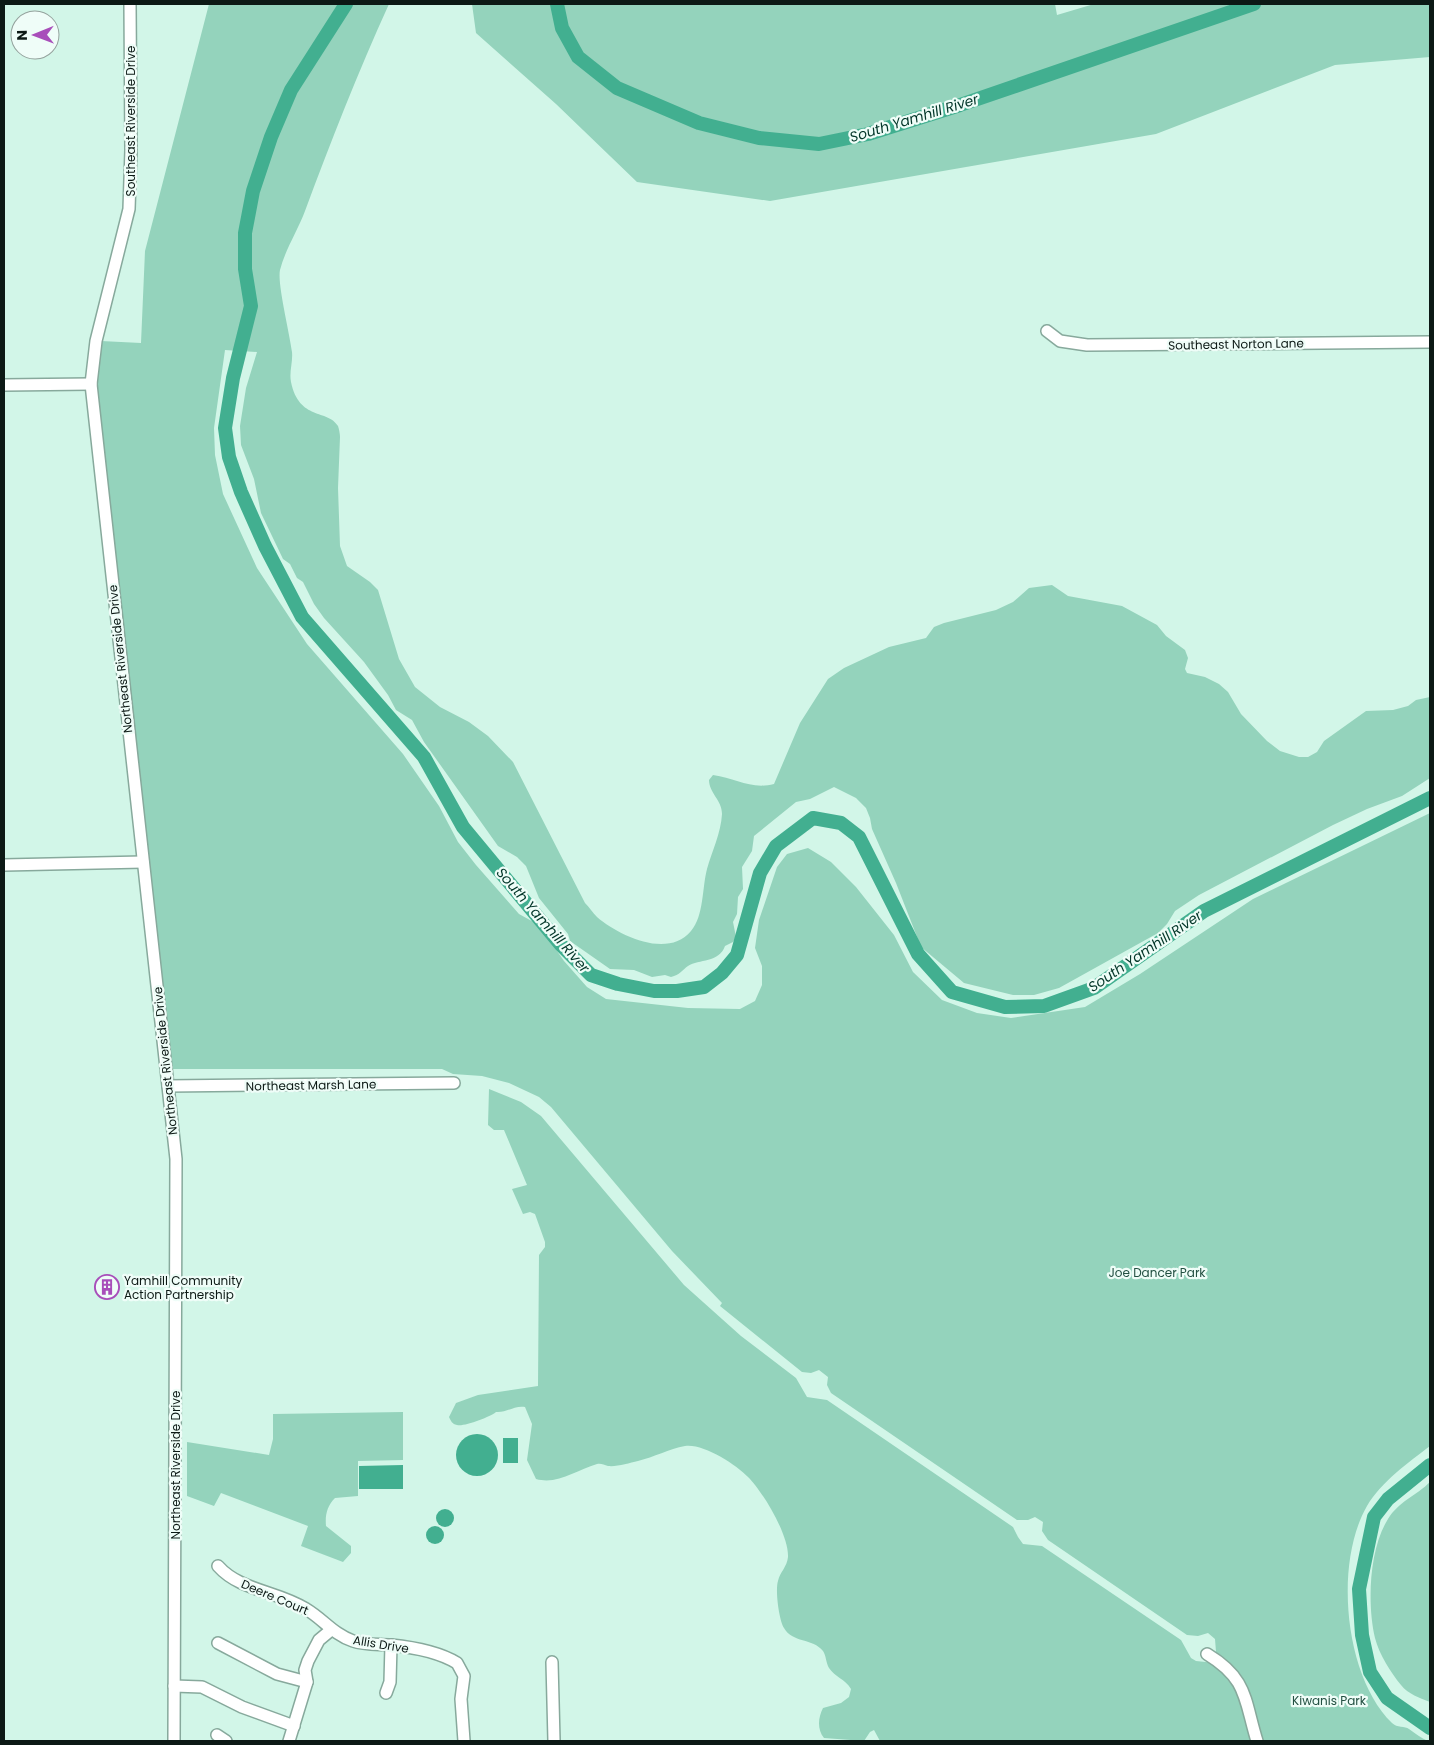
<svg xmlns="http://www.w3.org/2000/svg" width="1434" height="1745" viewBox="0 0 1434 1745" font-family="Poppins,sans-serif">
<style>
.green{fill:#94d3bc}
.water{fill:#42af90}
.lines{fill:none;stroke-linecap:round;stroke-linejoin:round}
.river{stroke:#42af90;stroke-width:14}
.minor-casing{stroke:#87a99c;stroke-width:14}
.minor{stroke:#fff;stroke-width:11}
.labels{text-anchor:middle;dominant-baseline:central;stroke-width:4.5;stroke-linejoin:round;paint-order:stroke}
.street-label{font-size:12px;fill:#0c1915;stroke:#effdf8}
.park-label{font-size:12px;fill:#235042;stroke:#effdf8}
.poi-label{font-size:12px;fill:#0c1915;stroke:#effdf8;text-anchor:start}
.water-label{font-size:14px;font-style:italic;fill:#033629;stroke:#effdf8}
</style>
<rect width="100%" height="100%" fill="#d2f6e8"/>
<!-- green -->
<g class="green">
<path d="M209,4H389C358,72 331,141 305,211C298,230 285,250 280,270C277,283 290,335 292,352C293,362 289,372 291,382C299,421 328,409 338,426C339,429 340,434 340,437L338,488L340,546L347,566L370,582L378,590L399,659L415,687L440,707L469,722L488,736L513,762L585,903C589,907 593,913 597,917C619,936 668,959 691,931C704,916 702,888 707,869C712,851 721,833 722,814C722,800 709,793 709,780L713,775C736,778 751,790 774,784L800,723L828,679L844,668L889,647L926,638L934,627L944,623L996,610L1013,602L1029,588L1052,585L1068,596L1122,606L1157,625L1166,636L1185,650L1188,658L1185,669L1187,673L1205,677L1219,684L1228,692L1241,714L1267,741L1280,751L1299,757H1308L1317,752L1324,741L1366,711L1393,710L1408,706L1416,700L1430,697V778L1402,796L1367,809L1333,825L1199,895L1175,911L1167,924L1158,933L1059,988L1034,995H1013L964,983L921,947L896,883L872,829L870,818L866,808L856,798L834,787L810,799L796,802L754,836L752,851L742,867L743,889L738,897L737,914L733,922L736,937L733,942L725,946C719,963 699,959 688,966C682,970 680,975 671,977L665,975L652,977L634,970L610,969L570,941L568,934L539,898L526,866L517,857L498,846L424,742L412,720L396,710L388,695L364,662L324,618L314,604L303,582L297,578L290,564L283,559L261,513L254,479L241,445L240,426L246,388L257,352L225,350L214,428L215,455L223,494L257,568L307,644L403,754L439,806L458,842L476,865L519,914L539,925L564,961L587,987L606,999L688,1008L740,1009L755,1001L762,985V966L755,948L759,920L777,867L787,854L808,848L831,862L856,887L894,935L913,972L942,1000L977,1013L1011,1018L1085,1007L1140,974L1253,899L1430,813V1446C1409,1462 1381,1482 1367,1506C1334,1563 1344,1676 1392,1723C1397,1728 1405,1726 1409,1729C1415,1733 1421,1738 1428,1741H1262L1242,1679L1230,1664L1216,1652L1215,1639L1208,1633L1198,1636L1187,1635L1048,1540L1042,1531L1043,1522L1035,1517L1028,1520H1017L831,1393L827,1385L828,1377L819,1370L811,1373L802,1372L720,1306L722,1303L672,1251L551,1107L539,1097L509,1083L482,1076L453,1074L442,1069H172L96,390L101,341L141,343L145,251Z"/>
<polygon points="472,4 1055,4 1057,15 1094,4 1430,4 1430,57 1335,65 1156,134 770,201 637,182 556,104 476,33"/>
<path d="M489,1089L521,1102L541,1116L684,1285L741,1336L796,1378L807,1397L827,1400L1013,1527L1018,1537L1023,1544L1042,1546L1181,1640L1191,1658L1196,1661L1215,1663L1234,1684L1252,1741H880L874,1730L870,1732L864,1741L824,1738C817,1729 818,1718 823,1708L841,1703L849,1697L851,1689C845,1679 835,1677 829,1668C826,1663 826,1655 823,1651C813,1638 792,1643 784,1628C779,1620 775,1590 778,1581C780,1572 787,1567 788,1557C789,1535 763,1492 748,1477C736,1464 702,1443 685,1446C669,1449 654,1457 638,1461C629,1463 617,1467 608,1466C604,1465 601,1463 597,1464C576,1470 558,1485 536,1479L527,1460L532,1424L525,1407C515,1405 506,1413 496,1412C490,1417 464,1427 457,1425C452,1424 451,1421 449,1417L456,1403L478,1395L538,1386L539,1255L545,1247V1242L535,1214L530,1212L523,1214L512,1189L527,1185L504,1130H494L488,1125Z"/>
<path d="M403,1412V1460L358,1461V1496L335,1498C327,1506 325,1515 326,1526L351,1546V1553L343,1562L301,1546L308,1526L221,1493L214,1506L187,1496V1442L269,1455L273,1439V1414Z"/>
<path d="M1430,1482V1702C1420,1698 1408,1694 1401,1685C1391,1673 1379,1654 1375,1638C1367,1604 1369,1549 1388,1519C1398,1502 1417,1495 1430,1482Z"/>
</g>
<!-- water -->
<g class="water">
<circle cx="477" cy="1455" r="21"/>
<rect x="503" y="1438" width="15" height="25"/>
<polygon points="403,1465 403,1489 359,1489 359,1466"/>
<circle cx="445" cy="1518" r="9"/>
<circle cx="435" cy="1535" r="9"/>
</g>
<g class="lines">
<!-- river -->
<g class="river">
<polyline points="346,4 291,90 271,137 253,191 245,233 245,269 251,306 233,378 225,428 229,457 241,492 265,546 302,617 424,757 463,827 561,945 591,975 618,984 654,991 677,991 704,987 722,973 737,955 760,873 776,846 813,818 841,823 859,837 918,954 952,992 1005,1007 1044,1006 1094,988 1204,911 1430,798"/>
<polyline points="557,4 562,28 578,57 617,88 699,123 759,138 819,144 868,134 960,105 1254,4"/>
<polyline points="1430,1465 1388,1499 1374,1517 1359,1589 1362,1635 1370,1672 1387,1698 1430,1728"/>
</g>
<defs>
<g id="minor">
<polyline points="130,4 131,150 129,209 96,341 91,384 176,1159 174,1741"/>
<polyline points="1047,331 1060,341 1087,345 1430,342"/>
<polyline points="4,385 91,384"/>
<polyline points="4,865 143,862"/>
<polyline points="168,1086 454,1083"/>
<path d="M218,1566C240,1591 278,1591 306,1609C323,1619 333,1634 353,1641C364,1645 378,1644 391,1645C411,1647 439,1652 457,1663L464,1676L461,1699L464,1741"/>
<polyline points="218,1643 277,1674 307,1682"/>
<path d="M1207,1654C1248,1679 1244,1699 1257,1741"/>
<polyline points="552,1662 554,1741"/>
<polyline points="174,1686 202,1687 242,1707 294,1726"/>
<polyline points="386,1693 390,1682 391,1645"/>
<polyline points="217,1735 226,1741"/>
<polyline points="289,1741 307,1682 305,1670 308,1661 319,1640 331,1630"/>
</g>
</defs>
<!-- minor casing -->
<use href="#minor" class="minor-casing"/>
<!-- minor -->
<use href="#minor" class="minor"/>
</g>
<!-- icons -->
<defs>
<symbol id="building-ring" viewBox="-11 -11 22 22"><circle r="9.5" fill="#effdf8" stroke="#a84eba" stroke-width="1.5"/><path d="M-4-6H4V6H1V3H-1V6H-4ZM-2.5-4.3h1.7v1.8h-1.7ZM.8-4.3h1.7v1.8H.8ZM-2.5-1h1.7V.8h-1.7ZM.8-1h1.7V.8H.8Z" fill="#a84eba"/></symbol>
</defs>
<g fill-rule="evenodd">
<use href="#building-ring" x="93" y="1273" width="28" height="28"/>
</g>
<g class="labels">
<!-- street labels -->
<g class="street-label">
<text transform="translate(130 121) rotate(-90)">Southeast Riverside Drive</text>
<text transform="translate(1236 344) rotate(-1)">Southeast Norton Lane</text>
<text transform="translate(120 659) rotate(-96)">Northeast Riverside Drive</text>
<text transform="translate(165 1061) rotate(-96)">Northeast Riverside Drive</text>
<text transform="translate(311 1085) rotate(-1)">Northeast Marsh Lane</text>
<text transform="translate(175 1465) rotate(-90)">Northeast Riverside Drive</text>
<text transform="translate(275 1597) rotate(23)">Deere Court</text>
<text transform="translate(381 1644) rotate(9)">Allis Drive</text>
</g>
<!-- park labels -->
<g class="park-label">
<text x="1157" y="1272">Joe Dancer Park</text>
<text x="1329" y="1700">Kiwanis Park</text>
</g>
<!-- poi labels -->
<g class="poi-label">
<text x="124" y="1280">Yamhill Community<tspan x="124" dy="14">Action Partnership</tspan></text>
</g>
<!-- water labels -->
<g class="water-label">
<text transform="translate(914 118) rotate(-17)">South Yamhill River</text>
<text transform="translate(543 920) rotate(49)">South Yamhill River</text>
<text transform="translate(1145 951) rotate(-34)">South Yamhill River</text>
</g>
</g>
<!-- border -->
<rect width="1434" height="1745" fill="none" stroke="#0c1915" stroke-width="10"/>
<!-- north arrow -->
<g transform="translate(35 35) rotate(269)"><circle r="24" fill="#effdf8" stroke="#94a29d"/>
<path d="M0-4L9 19L0 12L-9 19Z" fill="#a84eba"/>
<text y="-8" font-size="14" font-weight="bold" text-anchor="middle" fill="#0c1915">N</text>
</g>
</svg>
